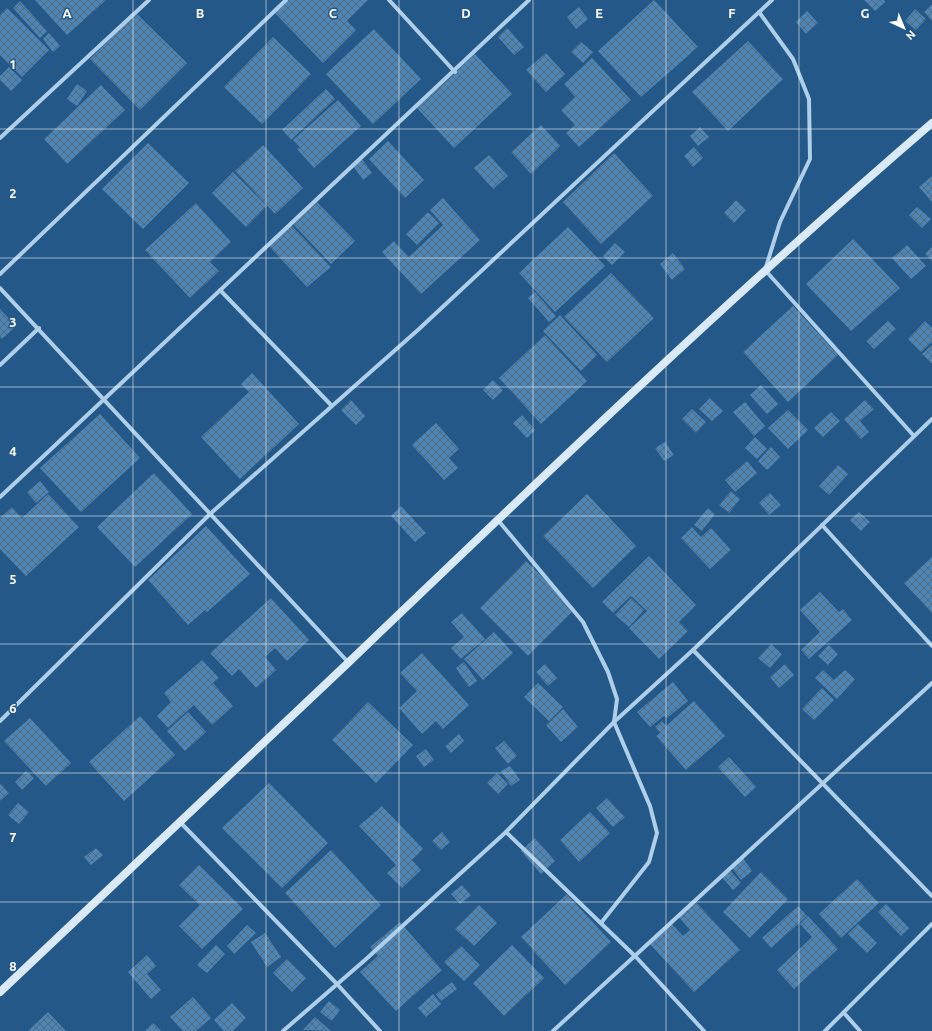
<svg xmlns="http://www.w3.org/2000/svg" width="932" height="1031" viewBox="0 0 932 1031" font-family="Ubuntu,sans-serif">
<style>
.building{fill:url(#building-cross-hatch)}
.lines{fill:none;stroke-linecap:round;stroke-linejoin:round}
.street{stroke:#aeceea;stroke-width:4}
.secondary{stroke:#d9e9f8;stroke-width:8}
.grid{fill:none;stroke:#fff;stroke-width:1;stroke-opacity:0.55}
.grid-label{font-size:13px;text-anchor:middle;font-weight:bold;fill:#fff;stroke:#235888;stroke-width:3;stroke-linejoin:round;paint-order:stroke}
</style>
<defs>
<pattern id="building-cross-hatch" width="8" height="8" patternUnits="userSpaceOnUse"><rect width="8" height="8" fill="#5084b2"/><path d="M0 0l8 8M0 8l8-8" fill="none" stroke="#4e6b84"/></pattern>
</defs>
<rect width="100%" height="100%" fill="#235888"/>
<!-- building -->
<g class="building">
<polygon points="35,0 106,0 67,35"/>
<polygon points="284,0 368,0 347,21 356,30 323,63 273,11"/>
<polygon points="654,0 698,47 641,97 598,51"/>
<polygon points="864,0 884,0 885,2 875,11"/>
<polygon points="20,1 47,31 40,38 13,8"/>
<polygon points="932,4 932,21 924,12"/>
<polygon points="579,7 588,19 576,29 567,17"/>
<polygon points="7,8 49,50 22,77 0,55 0,15"/>
<polygon points="915,9 926,19 916,30 905,21"/>
<polygon points="807,11 818,23 806,34 796,22"/>
<polygon points="136,13 187,63 140,110 90,59"/>
<polygon points="507,28 524,47 514,55 498,37"/>
<polygon points="374,29 421,79 373,124 326,74"/>
<polygon points="49,33 60,46 53,52 43,39"/>
<polygon points="273,37 311,74 262,124 224,87"/>
<polygon points="748,41 783,79 728,131 692,92"/>
<polygon points="581,42 593,52 583,63 571,52"/>
<polygon points="546,53 565,74 546,92 526,70"/>
<polygon points="475,54 512,94 454,148 417,108"/>
<polygon points="592,58 631,100 579,147 566,133 575,125 561,110 575,97 564,84"/>
<polygon points="9,67 22,80 11,91 0,80 0,76"/>
<polygon points="77,84 87,91 77,106 67,99"/>
<polygon points="101,85 125,110 67,164 44,139"/>
<polygon points="326,89 335,99 291,140 282,130"/>
<polygon points="338,100 361,126 314,168 297,149 300,147 293,140"/>
<polygon points="541,125 560,146 531,174 511,152"/>
<polygon points="700,127 709,137 698,146 690,136"/>
<polygon points="388,141 424,180 405,198 369,159"/>
<polygon points="148,143 189,183 143,229 102,189"/>
<polygon points="263,145 303,188 275,214 235,171"/>
<polygon points="694,147 703,158 693,167 684,156"/>
<polygon points="614,153 653,196 601,244 563,202"/>
<polygon points="489,155 508,176 493,189 474,168"/>
<polygon points="362,159 372,173 363,180 353,166"/>
<polygon points="233,172 267,206 246,227 212,193"/>
<polygon points="932,176 932,202 919,187"/>
<polygon points="443,198 480,240 421,294 382,252 394,241 409,257 443,225 430,210"/>
<polygon points="736,200 746,210 734,223 724,213"/>
<polygon points="316,201 355,241 331,264 292,223"/>
<polygon points="196,203 231,242 210,262 219,271 190,298 145,250"/>
<polygon points="917,207 931,219 922,228 909,215"/>
<polygon points="428,212 439,223 417,245 406,234"/>
<polygon points="291,225 331,267 307,287 269,246"/>
<polygon points="568,227 605,266 555,312 519,273"/>
<polygon points="853,239 900,288 851,331 806,284"/>
<polygon points="615,243 625,252 612,265 603,256"/>
<polygon points="907,245 926,266 911,279 892,258"/>
<polygon points="932,247 932,261 925,254"/>
<polygon points="673,253 685,269 672,280 660,264"/>
<polygon points="611,273 654,318 607,362 564,317"/>
<polygon points="535,292 556,316 549,322 528,298"/>
<polygon points="793,306 838,355 788,402 743,352"/>
<polygon points="0,309 16,326 2,339 0,337"/>
<polygon points="560,315 597,355 581,371 543,331"/>
<polygon points="888,321 896,329 874,349 866,341"/>
<polygon points="925,321 932,328 932,342 921,352 908,339"/>
<polygon points="545,335 587,381 541,424 499,378"/>
<polygon points="932,345 932,364 922,354"/>
<polygon points="252,373 299,424 240,479 201,437 249,392 241,384"/>
<polygon points="493,380 503,390 493,400 483,390"/>
<polygon points="761,385 778,404 767,414 750,395"/>
<polygon points="710,398 723,411 712,421 699,409"/>
<polygon points="351,400 365,416 356,425 341,410"/>
<polygon points="865,400 874,409 860,421 869,432 861,439 844,419"/>
<polygon points="745,402 765,426 754,436 733,412"/>
<polygon points="692,409 706,422 696,433 682,419"/>
<polygon points="788,410 808,430 788,449 768,428"/>
<polygon points="831,412 840,421 823,437 814,428"/>
<polygon points="100,414 140,458 81,512 40,468"/>
<polygon points="522,415 535,430 527,438 513,423"/>
<polygon points="436,423 459,449 449,458 458,468 444,480 412,445"/>
<polygon points="755,437 767,449 757,459 745,448"/>
<polygon points="665,442 674,455 664,461 655,448"/>
<polygon points="771,447 780,457 767,470 758,461"/>
<polygon points="747,461 757,473 735,492 725,480"/>
<polygon points="838,465 848,474 829,495 819,486"/>
<polygon points="154,473 192,514 135,567 97,527"/>
<polygon points="40,481 49,492 36,503 27,492"/>
<polygon points="731,491 740,499 729,513 719,505"/>
<polygon points="770,493 781,505 769,515 759,503"/>
<polygon points="48,494 79,527 26,576 0,549 0,518 12,507 22,518"/>
<polygon points="587,494 636,546 593,588 543,536"/>
<polygon points="401,506 426,533 415,542 391,516"/>
<polygon points="708,508 715,514 702,531 694,525"/>
<polygon points="859,512 870,522 861,531 850,520"/>
<polygon points="206,526 250,574 207,612 205,610 188,625 148,580"/>
<polygon points="692,527 701,537 711,528 731,550 710,569 681,538"/>
<polygon points="649,556 696,605 679,622 688,631 659,659 629,628 647,611 631,596 613,613 602,602"/>
<polygon points="932,557 932,613 904,583"/>
<polygon points="526,561 575,609 528,656 480,608"/>
<polygon points="820,592 839,612 843,609 852,620 809,659 801,650 820,632 800,610"/>
<polygon points="271,598 309,640 287,661 275,648 265,657 276,670 256,688 239,669 232,676 210,653"/>
<polygon points="631,598 644,610 629,627 615,615"/>
<polygon points="462,613 485,639 461,659 451,648 464,637 451,622"/>
<polygon points="494,632 513,653 483,680 464,659"/>
<polygon points="771,644 782,654 770,668 758,658"/>
<polygon points="829,645 838,654 828,665 818,656"/>
<polygon points="422,653 469,705 443,729 436,721 422,734 399,708 417,691 400,673"/>
<polygon points="202,660 219,678 213,683 233,706 212,725 194,705 168,728 157,716 171,702 164,693"/>
<polygon points="464,662 477,681 469,687 456,668"/>
<polygon points="545,664 557,678 548,686 536,672"/>
<polygon points="785,664 794,675 779,688 770,677"/>
<polygon points="823,670 834,680 845,670 855,679 837,699 815,678"/>
<polygon points="673,682 688,701 667,718 664,716 650,727 637,712"/>
<polygon points="538,683 563,707 549,721 524,697"/>
<polygon points="822,688 834,700 814,720 802,709"/>
<polygon points="694,701 725,736 686,770 656,736 660,733 655,727 662,721 666,726"/>
<polygon points="368,702 413,745 376,783 332,740"/>
<polygon points="563,709 578,727 561,742 546,725"/>
<polygon points="188,712 206,732 185,751 167,731"/>
<polygon points="140,716 175,755 124,801 89,762"/>
<polygon points="30,718 71,763 46,786 4,741"/>
<polygon points="459,734 464,741 451,753 445,746"/>
<polygon points="504,741 517,756 508,764 495,748"/>
<polygon points="426,749 434,760 424,767 416,756"/>
<polygon points="729,757 756,787 745,797 718,767"/>
<polygon points="510,766 520,780 511,786 501,771"/>
<polygon points="26,771 34,778 22,790 15,782"/>
<polygon points="497,773 508,784 498,794 487,783"/>
<polygon points="0,783 9,793 0,801"/>
<polygon points="269,783 328,843 282,888 222,828"/>
<polygon points="607,798 625,817 613,827 596,808"/>
<polygon points="18,803 29,812 19,824 8,815"/>
<polygon points="382,806 423,849 412,860 421,870 402,888 387,873 396,865 359,826"/>
<polygon points="590,812 610,833 579,862 560,840"/>
<polygon points="442,832 450,842 441,850 432,841"/>
<polygon points="535,838 555,861 541,874 521,851"/>
<polygon points="96,848 103,855 91,865 84,857"/>
<polygon points="331,850 381,905 335,948 285,893"/>
<polygon points="743,858 752,871 741,880 731,867"/>
<polygon points="199,865 243,909 202,949 179,926 200,905 179,885"/>
<polygon points="728,868 741,883 733,890 720,875"/>
<polygon points="761,872 788,899 750,938 723,912"/>
<polygon points="857,879 879,903 841,938 819,914"/>
<polygon points="462,885 471,895 460,904 451,894"/>
<polygon points="567,894 611,942 565,985 521,937"/>
<polygon points="695,901 740,950 694,992 649,943 671,923 683,936 690,930 678,916"/>
<polygon points="886,904 909,928 901,936 878,912"/>
<polygon points="479,905 497,923 474,946 455,929"/>
<polygon points="798,906 807,916 771,948 762,938"/>
<polygon points="808,916 838,949 794,989 777,970 812,937 800,924"/>
<polygon points="400,922 442,970 396,1011 360,972 378,956 370,947"/>
<polygon points="858,924 877,943 867,953 848,934"/>
<polygon points="247,925 256,933 234,954 227,946"/>
<polygon points="265,933 281,957 267,967 251,942"/>
<polygon points="216,945 225,954 207,973 197,965"/>
<polygon points="512,945 544,978 504,1016 473,983"/>
<polygon points="461,946 480,965 464,981 444,962"/>
<polygon points="147,955 156,966 147,974 161,990 151,999 128,972"/>
<polygon points="287,959 306,978 292,992 273,973"/>
<polygon points="452,982 457,989 441,1001 436,994"/>
<polygon points="433,994 441,1004 426,1017 418,1008"/>
<polygon points="193,997 211,1018 196,1031 183,1031 170,1017"/>
<polygon points="329,1001 340,1010 332,1021 320,1012"/>
<polygon points="232,1003 246,1018 233,1031 224,1031 214,1020"/>
<polygon points="48,1012 66,1031 28,1031"/>
<polygon points="315,1017 331,1031 303,1030"/>
<polygon points="153,1023 161,1031 145,1031"/>
</g>
<g class="lines">
<!-- street -->
<g class="street">
<polyline points="389,0 455,72"/>
<polyline points="759,12 793,59 809,99 810,159 780,222 765,270 914,436"/>
<polyline points="0,138 149,0"/>
<polyline points="0,274 286,0"/>
<polyline points="0,288 348,662"/>
<polyline points="220,290 331,405"/>
<polyline points="0,365 39,328"/>
<polyline points="0,497 529,0"/>
<polyline points="497,519 583,622 608,672 617,699 614,722 650,806 657,833 649,862 601,923"/>
<polyline points="822,525 932,646"/>
<polyline points="693,650 932,896"/>
<polyline points="0,721 210,514 419,329 772,0"/>
<polyline points="180,822 336,983 380,1031"/>
<polyline points="506,832 636,957 704,1031"/>
<polyline points="844,1013 860,1031"/>
<polyline points="283,1031 365,960 506,832 614,722 693,650 932,419"/>
<polyline points="553,1031 932,683"/>
<polyline points="825,1031 932,924"/>
</g>
<!-- secondary -->
<path class="secondary" d="M0,992C116,882 233,773 349,662C540,479 731,296 932,123"/>
</g>
<!-- grid -->
<path class="grid" d="M133,0V1031M266,0V1031M399,0V1031M533,0V1031M666,0V1031M799,0V1031M0,129H932M0,258H932M0,387H932M0,516H932M0,644H932M0,773H932M0,902H932"/>
<g class="grid-label">
<text x="67" y="18">A</text>
<text x="200" y="18">B</text>
<text x="333" y="18">C</text>
<text x="466" y="18">D</text>
<text x="599" y="18">E</text>
<text x="732" y="18">F</text>
<text x="865" y="18">G</text>
<text x="13" y="69">1</text>
<text x="13" y="198">2</text>
<text x="13" y="327">3</text>
<text x="13" y="456">4</text>
<text x="13" y="584">5</text>
<text x="13" y="713">6</text>
<text x="13" y="842">7</text>
<text x="13" y="971">8</text>
</g>
<!-- north arrow -->
<g transform="translate(904 28) rotate(136)" stroke="#235888" stroke-width="3" paint-order="stroke">
<path d="M0-3L7 15L0 10L-7 15Z" fill="#ffffff"/>
<text y="-6" font-size="11" font-weight="bold" text-anchor="middle" fill="#ffffff">N</text>
</g>
</svg>
